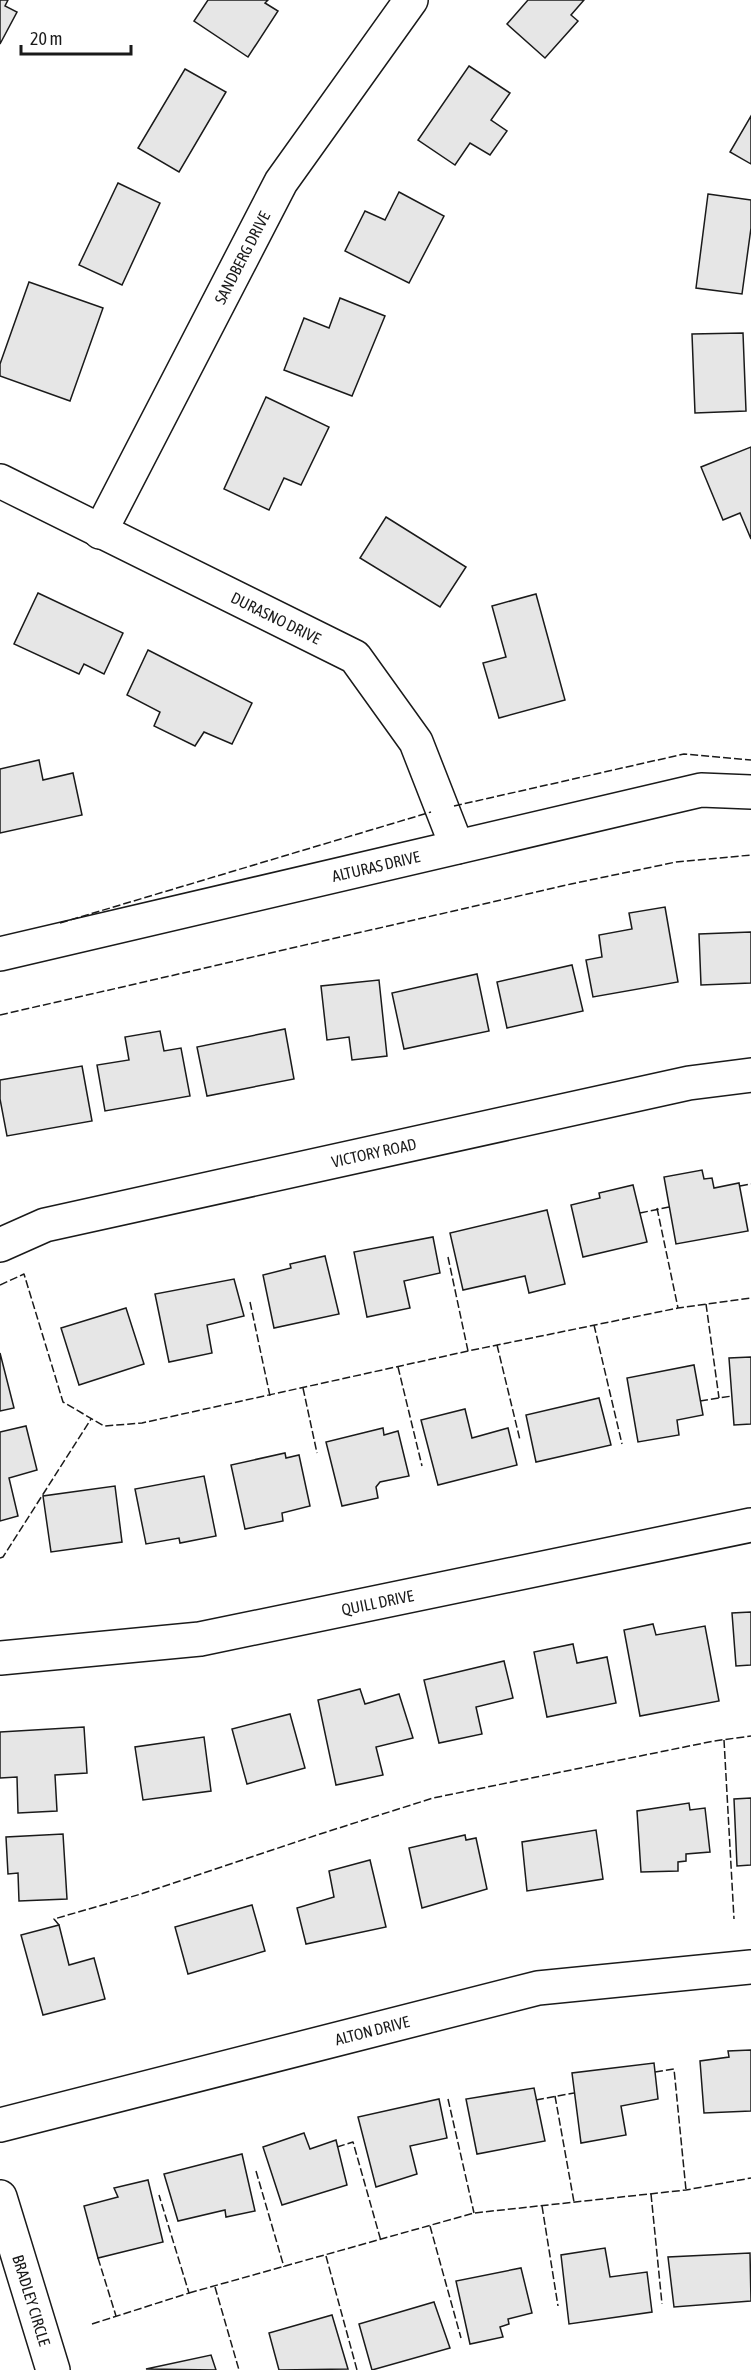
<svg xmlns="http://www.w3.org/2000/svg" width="751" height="2370" viewBox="0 0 751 2370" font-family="'Asap Condensed',sans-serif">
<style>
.building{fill:#e6e6e6;stroke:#1a1a1a;stroke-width:1.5}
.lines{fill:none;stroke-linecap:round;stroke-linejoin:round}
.minor-casing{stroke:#1a1a1a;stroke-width:36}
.minor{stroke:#fff;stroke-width:33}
.fence{stroke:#1a1a1a;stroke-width:1.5;stroke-dasharray:8 3;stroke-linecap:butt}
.labels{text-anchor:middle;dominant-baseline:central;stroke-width:4.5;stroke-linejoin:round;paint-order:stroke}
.street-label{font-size:16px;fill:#1a1a1a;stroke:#fff}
</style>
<rect width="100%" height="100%" fill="#fff"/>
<!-- building -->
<g class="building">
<polygon points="0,0 8,0 5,6 17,12 0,44"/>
<polygon points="208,0 268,0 265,3 278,11 248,57 194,21"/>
<polygon points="528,0 584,0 571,15 578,21 545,58 507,24"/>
<polygon points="469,66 510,93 491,120 507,131 490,155 470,143 455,165 418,140"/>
<polygon points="185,69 226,92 179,172 138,148"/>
<polygon points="751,116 751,164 730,152"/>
<polygon points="118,183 160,203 122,285 79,265"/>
<polygon points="399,192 444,216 409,283 345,251 365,211 385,220"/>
<polygon points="708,194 751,200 751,228 742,294 696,288"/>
<polygon points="29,282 103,308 70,401 0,376 0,364"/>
<polygon points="340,298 385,316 352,396 284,370 304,318 329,328"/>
<polygon points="743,333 746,411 695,413 692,334"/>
<polygon points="266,397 329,427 301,485 284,478 269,510 224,489"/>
<polygon points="751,447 751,539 740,513 723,520 701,467"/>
<polygon points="386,517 466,567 440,607 360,558"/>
<polygon points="38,593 123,633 104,674 84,664 79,674 14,644"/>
<polygon points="536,594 565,700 499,718 483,663 506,657 492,606"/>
<polygon points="148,650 252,703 232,744 204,732 195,746 154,726 160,712 127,695"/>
<polygon points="39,760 43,780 73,773 82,815 0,833 0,769"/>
<polygon points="665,907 678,982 593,997 586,960 602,957 599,935 632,929 629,913"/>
<polygon points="751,932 751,983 701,985 699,934"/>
<polygon points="572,965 583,1011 507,1028 497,982"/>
<polygon points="477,974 489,1031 404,1049 392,993"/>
<polygon points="379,980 387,1056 352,1060 349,1037 327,1040 321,986"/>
<polygon points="285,1029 294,1079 207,1096 197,1047"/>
<polygon points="160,1031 164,1051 181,1048 190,1096 105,1111 97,1065 129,1060 125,1037"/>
<polygon points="82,1066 92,1121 7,1136 0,1099 0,1080"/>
<polygon points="702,1170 704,1179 712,1178 714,1188 739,1183 748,1231 676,1244 664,1177"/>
<polygon points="633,1185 647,1242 583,1257 571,1205 600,1198 599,1193"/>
<polygon points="547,1210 565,1284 529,1293 525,1276 463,1290 450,1233"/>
<polygon points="433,1237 440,1273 404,1281 410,1308 367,1317 354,1252"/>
<polygon points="325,1256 339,1314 274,1328 263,1275 291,1268 290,1264"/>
<polygon points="234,1279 244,1316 207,1325 212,1353 169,1362 155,1294"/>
<polygon points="126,1308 144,1364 79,1385 61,1328"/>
<polygon points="0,1353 14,1408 0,1411"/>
<polygon points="751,1357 751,1424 734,1425 729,1358"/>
<polygon points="694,1365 703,1415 677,1420 679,1435 638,1442 627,1378"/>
<polygon points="599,1398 611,1445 536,1462 526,1415"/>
<polygon points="465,1409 472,1438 508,1428 517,1465 438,1485 421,1420"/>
<polygon points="26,1426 37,1470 9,1478 18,1516 0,1521 0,1432"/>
<polygon points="383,1428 384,1435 398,1431 409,1476 380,1482 376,1487 378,1498 342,1506 326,1442"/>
<polygon points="285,1453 286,1458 299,1455 310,1506 282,1513 283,1521 245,1529 231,1465"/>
<polygon points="204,1476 216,1536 180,1543 179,1538 146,1544 135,1489"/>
<polygon points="115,1486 122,1542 51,1552 43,1496"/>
<polygon points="751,1612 751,1665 736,1666 732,1613"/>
<polygon points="653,1624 656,1635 705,1626 719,1701 640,1716 624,1630"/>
<polygon points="573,1644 577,1663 607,1657 616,1703 547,1717 534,1652"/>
<polygon points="504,1661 513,1698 476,1707 482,1734 439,1743 424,1680"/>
<polygon points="360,1689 365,1704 399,1694 413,1738 376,1747 383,1775 336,1785 318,1700"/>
<polygon points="290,1714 305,1768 247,1784 232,1729"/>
<polygon points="84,1727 87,1773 55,1775 57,1811 18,1813 17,1777 0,1778 0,1732"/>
<polygon points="204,1737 211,1791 143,1800 135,1747"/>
<polygon points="751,1798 751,1865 737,1866 734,1799"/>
<polygon points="689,1803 690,1810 705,1808 710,1852 686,1854 686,1861 678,1862 678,1871 641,1872 637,1811"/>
<polygon points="596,1830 603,1879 527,1891 522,1842"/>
<polygon points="63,1834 67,1899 19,1901 18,1873 8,1874 6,1837"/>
<polygon points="465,1835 466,1840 476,1838 487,1889 422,1908 409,1848"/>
<polygon points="370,1860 386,1927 306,1944 297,1908 334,1897 329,1871"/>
<polygon points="252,1905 265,1951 188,1974 175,1927"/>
<polygon points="59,1925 69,1965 94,1958 105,1999 43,2015 21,1935"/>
<polygon points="751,2050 751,2111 704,2113 700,2061 729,2057 728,2051"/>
<polygon points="654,2063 658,2099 621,2106 626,2135 581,2143 572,2073"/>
<polygon points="534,2088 545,2141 477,2154 466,2099"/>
<polygon points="439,2099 447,2138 410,2146 417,2174 376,2187 358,2117"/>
<polygon points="304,2133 310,2149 336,2140 347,2185 282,2205 263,2147"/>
<polygon points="242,2154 255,2211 226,2217 225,2210 178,2221 164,2174"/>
<polygon points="148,2180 163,2242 98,2258 84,2206 118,2197 114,2188"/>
<polygon points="605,2248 610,2277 647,2272 652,2312 569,2324 561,2255"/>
<polygon points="750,2253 751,2301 674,2307 668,2257"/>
<polygon points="521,2268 532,2313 508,2319 509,2324 500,2327 503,2337 470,2344 456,2281"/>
<polygon points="434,2302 450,2348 372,2370 359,2324"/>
<polygon points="332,2315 348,2369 279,2370 269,2333"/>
<polygon points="211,2355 216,2370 146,2369"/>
</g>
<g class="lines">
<defs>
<g id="minor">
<path id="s1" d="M0,481L355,657L416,742L457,847"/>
<path id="s2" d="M100,532L281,182L411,0"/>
<path id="s3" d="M0,954L701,790L751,792"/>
<path id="s4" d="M0,1245L45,1225L689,1083L751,1075"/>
<path id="s5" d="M0,1658L200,1639L751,1525"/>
<path id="s6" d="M0,2125L538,1988L751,1967"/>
<path id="s7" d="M0,2197L53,2370"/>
</g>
</defs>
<!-- minor casing -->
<use href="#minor" class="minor-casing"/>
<!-- minor -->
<use href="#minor" class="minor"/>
<!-- fence -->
<g class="fence">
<polyline points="454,806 684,754 751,760"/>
<polyline points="60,923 431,812"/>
<polyline points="0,1015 571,884 676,862 751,855"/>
<polyline points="740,1186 751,1184"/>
<polyline points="657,1208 678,1308"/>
<polyline points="640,1213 669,1207"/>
<polyline points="448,1257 468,1351"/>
<polyline points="0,1285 24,1274 63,1402 104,1426 142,1423 468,1351 678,1308 751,1298"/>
<polyline points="250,1302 270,1396"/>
<polyline points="706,1304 719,1398"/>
<polyline points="594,1325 622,1444"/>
<polyline points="497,1345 520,1440"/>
<polyline points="398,1367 422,1466"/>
<polyline points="303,1388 317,1453"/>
<polyline points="700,1401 732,1396"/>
<polyline points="0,1558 3,1557 91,1419"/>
<polyline points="724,1740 734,1919"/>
<polyline points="59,1925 54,1919 141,1894 320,1834 433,1798 714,1741 751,1736"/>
<polyline points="655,2072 674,2069 686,2190"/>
<polyline points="555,2096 574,2202"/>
<polyline points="448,2099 474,2213"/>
<polyline points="536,2100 574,2093"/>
<polyline points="337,2147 353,2142 381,2241"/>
<polyline points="256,2171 284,2267"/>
<polyline points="651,2194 662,2304"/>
<polyline points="542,2206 558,2306"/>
<polyline points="430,2226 461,2338"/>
<polyline points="326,2256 357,2370"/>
<polyline points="98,2258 116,2316"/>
<polyline points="215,2287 239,2370"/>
<polyline points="189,2293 474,2213 686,2190 751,2178"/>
<polyline points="92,2324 189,2293 159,2195"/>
</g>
</g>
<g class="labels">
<!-- street labels -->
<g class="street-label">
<text stroke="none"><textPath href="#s2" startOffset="309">SANDBERG DRIVE</textPath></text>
<text stroke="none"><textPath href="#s1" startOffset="308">DURASNO DRIVE</textPath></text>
<text stroke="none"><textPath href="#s3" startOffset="386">ALTURAS DRIVE</textPath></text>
<text stroke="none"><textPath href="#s4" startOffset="386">VICTORY ROAD</textPath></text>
<text stroke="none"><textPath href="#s5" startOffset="382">QUILL DRIVE</textPath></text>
<text stroke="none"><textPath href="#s6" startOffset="384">ALTON DRIVE</textPath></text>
<text stroke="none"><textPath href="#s7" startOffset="108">BRADLEY CIRCLE</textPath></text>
</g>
</g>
<!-- scale -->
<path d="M21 45v9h110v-9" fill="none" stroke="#1a1a1a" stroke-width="3"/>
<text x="30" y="45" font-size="18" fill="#1a1a1a" stroke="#ffffff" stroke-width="4.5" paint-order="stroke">20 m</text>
</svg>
